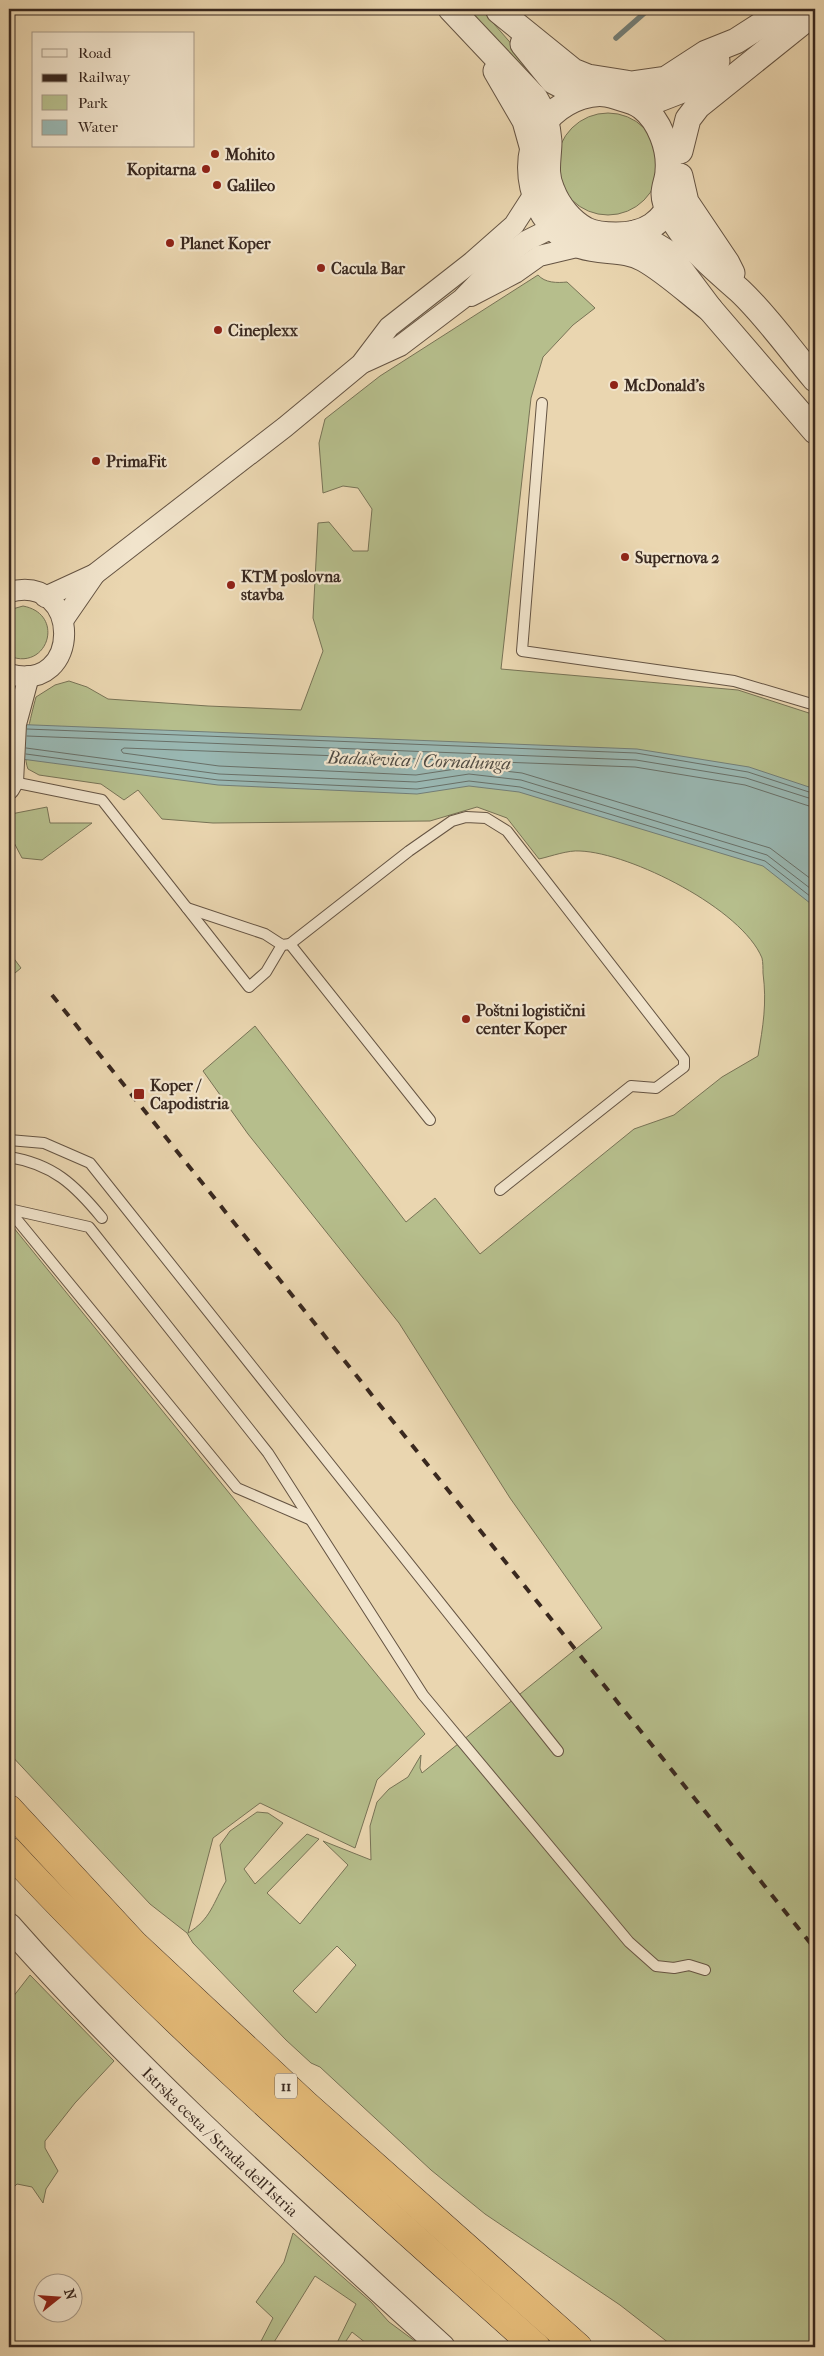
<svg xmlns="http://www.w3.org/2000/svg" width="824" height="2356" viewBox="0 0 824 2356" font-family="'IM FELL French Canon',serif">
<style>
.green{fill:#b6be8c;stroke:#787356;fill-rule:evenodd}
.water{fill:#99b7b2;stroke:#737e77}
.lines{fill:none;stroke-linecap:round;stroke-linejoin:round}
.shore{stroke:#697068;stroke-width:1}
.stream{stroke:#737e77;stroke-width:5.5}
.service-casing{stroke:#655443;stroke-width:12}
.minor-casing{stroke:#655443;stroke-width:22}
.tertiary-casing{stroke:#655443;stroke-width:27}
.trunk-casing{stroke:#39281f;stroke-width:29}
.service{stroke:#f1e4cc;stroke-width:10}
.minor{stroke:#f1e4cc;stroke-width:20}
.tertiary{stroke:#f1e4cc;stroke-width:25}
.trunk{stroke:#e5bb78;stroke-width:28}
.rail{stroke:#39281f;stroke-width:4;stroke-dasharray:9 9;stroke-linecap:butt}
.poi-dot{fill:#8f2418;stroke:#f1e4cc;stroke-width:2}
.labels{text-anchor:middle;dominant-baseline:central;stroke-width:4.5;stroke-linejoin:round;paint-order:stroke}
.shield{fill:#f1e4cc;stroke:#706053;stroke-width:1}
.shield-label{font-size:15px;font-weight:bold;fill:#39281f}
.poi-label{font-size:16px;font-weight:bold;fill:#39281f;stroke:#f1e4cc;text-anchor:start}
.street-label{font-size:16px;fill:#39281f;stroke:#f1e4cc}
.water-label{font-size:18px;font-style:italic;fill:#514c44;stroke:#f1e4cc}
</style>
<rect width="100%" height="100%" fill="#ead6b0"/>
<filter id="stains"><feTurbulence type="fractalNoise" baseFrequency=".004" numOctaves="4"/><feColorMatrix values="0 0 0 0 .2 0 0 0 0 .09 0 0 0 0 .02 0 0 0 .5 -.17"/></filter>
<radialGradient id="worn" r=".72"><stop offset=".6" stop-color="#630" stop-opacity="0"/><stop offset="1" stop-color="#630" stop-opacity=".3"/></radialGradient>
<!-- green -->
<g class="green">
<polygon points="467,9 481,9 528,63 520,71"/>
<circle cx="608" cy="164" r="51"/>
<path d="M538,275C545,283 557,283 567,282L595,308L573,325L543,357L531,398L501,669L738,690L815,715V2347H674L620,2305L485,2214L431,2170L320,2067L311,2063L286,2040L193,1943L187,1933L150,1904L9,1753V1222L425,1734L377,1780L355,1848L260,1803L213,1838L188,1933C211,1919 213,1903 226,1881L220,1845L230,1831L257,1812L268,1813L283,1823L244,1869L255,1884L307,1834L319,1839L267,1893L300,1924L348,1865L323,1841L371,1860L370,1826L377,1802L389,1789L408,1777L421,1755L420,1768L422,1773L602,1628L510,1498L399,1323L248,1134L203,1071L255,1026L406,1222L435,1198L480,1254L634,1129L674,1115L722,1077L758,1056C763,1026 767,1004 763,973C763,969 763,962 762,958C742,909 631,853 580,851C568,850 552,856 539,859L507,818L477,807L430,821L213,823L162,819L138,790L124,800L101,784L39,775L28,769C21,752 31,716 36,697L55,685L69,681L87,687L108,699L208,706L301,710L323,651L313,618L318,523L329,522L353,551H368L372,509L358,488L343,486L323,493L319,443L325,419L380,376ZM337,1946L356,1965L316,2013L293,1991Z"/>
<path d="M23,606C66,614 48,672 9,656V610Z"/>
<polygon points="47,807 50,823 92,823 42,860 22,858 9,833 11,814"/>
<polygon points="9,952 21,968 9,978"/>
<polygon points="30,1975 114,2061 75,2103 45,2141 45,2148 58,2171 46,2189 43,2203 32,2187 17,2184 9,2192 9,2002"/>
<polygon points="293,2233 371,2302 389,2322 423,2347 371,2347 352,2332 342,2347 335,2347 356,2304 315,2276 271,2347 258,2347 273,2318 256,2302 284,2262"/>
</g>
<!-- water -->
<polygon class="water" points="9,724 637,749 749,767 815,789 815,907 763,866 519,792 469,786 417,794 218,785 14,758"/>
<g class="lines">
<!-- shore -->
<g class="shore">
<polyline points="27,729 636,753 748,772 815,794"/>
<polyline points="27,736 636,760 746,778 815,800"/>
<polyline points="26,748 219,774 416,782 469,774 521,780 767,855 815,892"/>
<polyline points="26,754 218,780 417,789 469,781 520,787 765,861 815,900"/>
<polyline points="815,808 745,785 635,767 124,748 121,750 123,753 219,766 416,775 469,767 522,773 770,848 815,882"/>
</g>
<!-- stream -->
<polyline class="stream" points="616,38 649,9"/>
<defs>
<g id="service">
<polyline points="542,403 522,651 734,681 815,705"/>
<polyline points="13,782 102,800 249,987 266,972 282,945"/>
<polyline points="187,908 265,934 282,945 290,944 409,851 452,821 466,817 486,818 507,831 684,1059 684,1067 656,1088 631,1086 500,1190"/>
<polyline points="290,944 430,1120"/>
<polyline points="9,1140 44,1143 90,1163 558,1751"/>
<path d="M9,1157C53,1164 75,1185 102,1218"/>
<polyline points="9,1209 89,1227 268,1453 423,1695 629,1942 656,1966 674,1968 689,1965 705,1970"/>
<polyline points="9,1210 237,1488 309,1519"/>
</g>
<g id="minor">
<polyline points="471,296 515,273 539,256 581,246"/>
<polyline points="365,362 400,346 462,299 496,264 526,241 548,230 568,225"/>
<path d="M9,592C82,572 83,695 9,674"/>
<polyline points="45,597 95,574 285,427 361,364 389,327 472,262 514,225 534,194"/>
<polyline points="64,619 95,574"/>
<polyline points="9,789 13,782 16,724 29,676"/>
</g>
<g id="tertiary">
<path d="M451,9L535,98C544,112 548,125 549,141C549,158 544,173 552,190C558,206 571,222 586,230C595,234 606,235 616,235C646,235 663,223 675,196"/>
<polyline points="499,11 573,71 588,77 626,83"/>
<polyline points="523,44 553,81 582,96"/>
<polyline points="496,71 525,121 532,146"/>
<polyline points="631,84 666,79 706,53 736,41 786,9"/>
<polyline points="641,106 685,89 717,61"/>
<polyline points="680,151 688,119 698,106 815,12"/>
<polyline points="680,176 686,202 727,263 732,273"/>
<polyline points="635,233 668,253 710,309 815,431"/>
<path d="M710,309C689,293 667,272 644,259C624,248 602,253 581,246C530,228 513,151 552,114C567,100 594,88 614,96C623,99 635,101 642,107C660,121 670,149 668,171C668,179 664,186 664,194C664,208 677,226 685,237C701,258 720,273 739,290C766,315 791,351 815,379"/>
<path id="s1" d="M9,1926C142,2077 294,2211 442,2347"/>
</g>
<g id="trunk">
<polyline points="9,1809 134,1944 305,2104 578,2347"/>
<path d="M9,1851C173,2028 357,2186 536,2347"/>
</g>
</defs>
<!-- service casing -->
<use href="#service" class="service-casing"/>
<!-- minor casing -->
<use href="#minor" class="minor-casing"/>
<!-- tertiary casing -->
<use href="#tertiary" class="tertiary-casing"/>
<!-- trunk casing -->
<use href="#trunk" class="trunk-casing"/>
<!-- service -->
<use href="#service" class="service"/>
<!-- minor -->
<use href="#minor" class="minor"/>
<!-- tertiary -->
<use href="#tertiary" class="tertiary"/>
<!-- trunk -->
<use href="#trunk" class="trunk"/>
<!-- rail -->
<polyline class="rail" points="52,995 815,1949"/>
</g>
<!-- markers -->
<g class="poi-dot">
<circle cx="215" cy="154" r="5"/>
<circle cx="206" cy="169" r="5"/>
<circle cx="217" cy="185" r="5"/>
<circle cx="170" cy="243" r="5"/>
<circle cx="321" cy="268" r="5"/>
<circle cx="218" cy="330" r="5"/>
<circle cx="614" cy="385" r="5"/>
<circle cx="96" cy="461" r="5"/>
<circle cx="625" cy="557" r="5"/>
<circle cx="231" cy="585" r="5"/>
<circle cx="466" cy="1019" r="5"/>
<rect x="133" y="1088" width="12" height="12" rx="2.5"/>
</g>
<g class="labels">
<!-- shield labels -->
<rect class="shield" x="275" y="2073.5" width="22" height="25" rx="4"/>
<g class="shield-label">
<text x="286" y="2086">11</text>
</g>
<!-- poi labels -->
<g class="poi-label">
<text x="225" y="154">Mohito</text>
<text x="196" y="169" text-anchor="end">Kopitarna</text>
<text x="227" y="185">Galileo</text>
<text x="180" y="243">Planet Koper</text>
<text x="331" y="268">Cacula Bar</text>
<text x="228" y="330">Cineplexx</text>
<text x="624" y="385">McDonald's</text>
<text x="106" y="461">PrimaFit</text>
<text x="635" y="557">Supernova 2</text>
<text x="241" y="576">KTM poslovna<tspan x="241" dy="18">stavba</tspan></text>
<text x="476" y="1010">Poštni logistični<tspan x="476" dy="18">center Koper</tspan></text>
<text x="150" y="1085">Koper /<tspan x="150" dy="18">Capodistria</tspan></text>
</g>
<!-- street labels -->
<g class="street-label">
<text stroke="none"><textPath href="#s1" startOffset="302">Istrska cesta / Strada dell'Istria</textPath></text>
</g>
<!-- water labels -->
<g class="water-label">
<text transform="translate(419 761) rotate(2)">Badaševica / Cornalunga</text>
</g>
</g>
<!-- margin -->
<rect width="824" height="2356" fill="none" stroke="#ead6b0" stroke-width="30"/>
<rect x="10" y="10" width="804" height="2336" fill="none" stroke="#39281f" stroke-width="2.5"/>
<rect x="15" y="15" width="794" height="2326" fill="none" stroke="#39281f"/>
<!-- legend -->
<rect x="32" y="32" width="162" height="115" fill="#f1e4cc" stroke="#a79987"/>
<rect x="42" y="49" width="25" height="8" fill="#f1e4cc" stroke="#a79987"/>
<text x="78" y="58" font-size="15" fill="#39281f">Road</text>
<rect x="42" y="74" width="25" height="8" fill="#39281f" stroke="#a79987"/>
<text x="78" y="82" font-size="15" fill="#39281f">Railway</text>
<rect x="42" y="95" width="25" height="15" fill="#b6be8c" stroke="#a79987"/>
<text x="78" y="108" font-size="15" fill="#39281f">Park</text>
<rect x="42" y="120" width="25" height="15" fill="#99b7b2" stroke="#a79987"/>
<text x="78" y="132" font-size="15" fill="#39281f">Water</text>
<!-- north arrow -->
<g transform="translate(58 2298) rotate(73)"><circle r="24" fill="#f1e4cc" stroke="#a79987"/>
<path d="M0-4L9 19L0 12L-9 19Z" fill="#8f2418"/>
<text y="-8" font-size="14" font-weight="bold" text-anchor="middle" fill="#39281f">N</text>
</g>
<rect width="100%" height="100%" filter="url(#stains)"/>
<rect width="100%" height="100%" fill="url(#worn)"/>
</svg>
